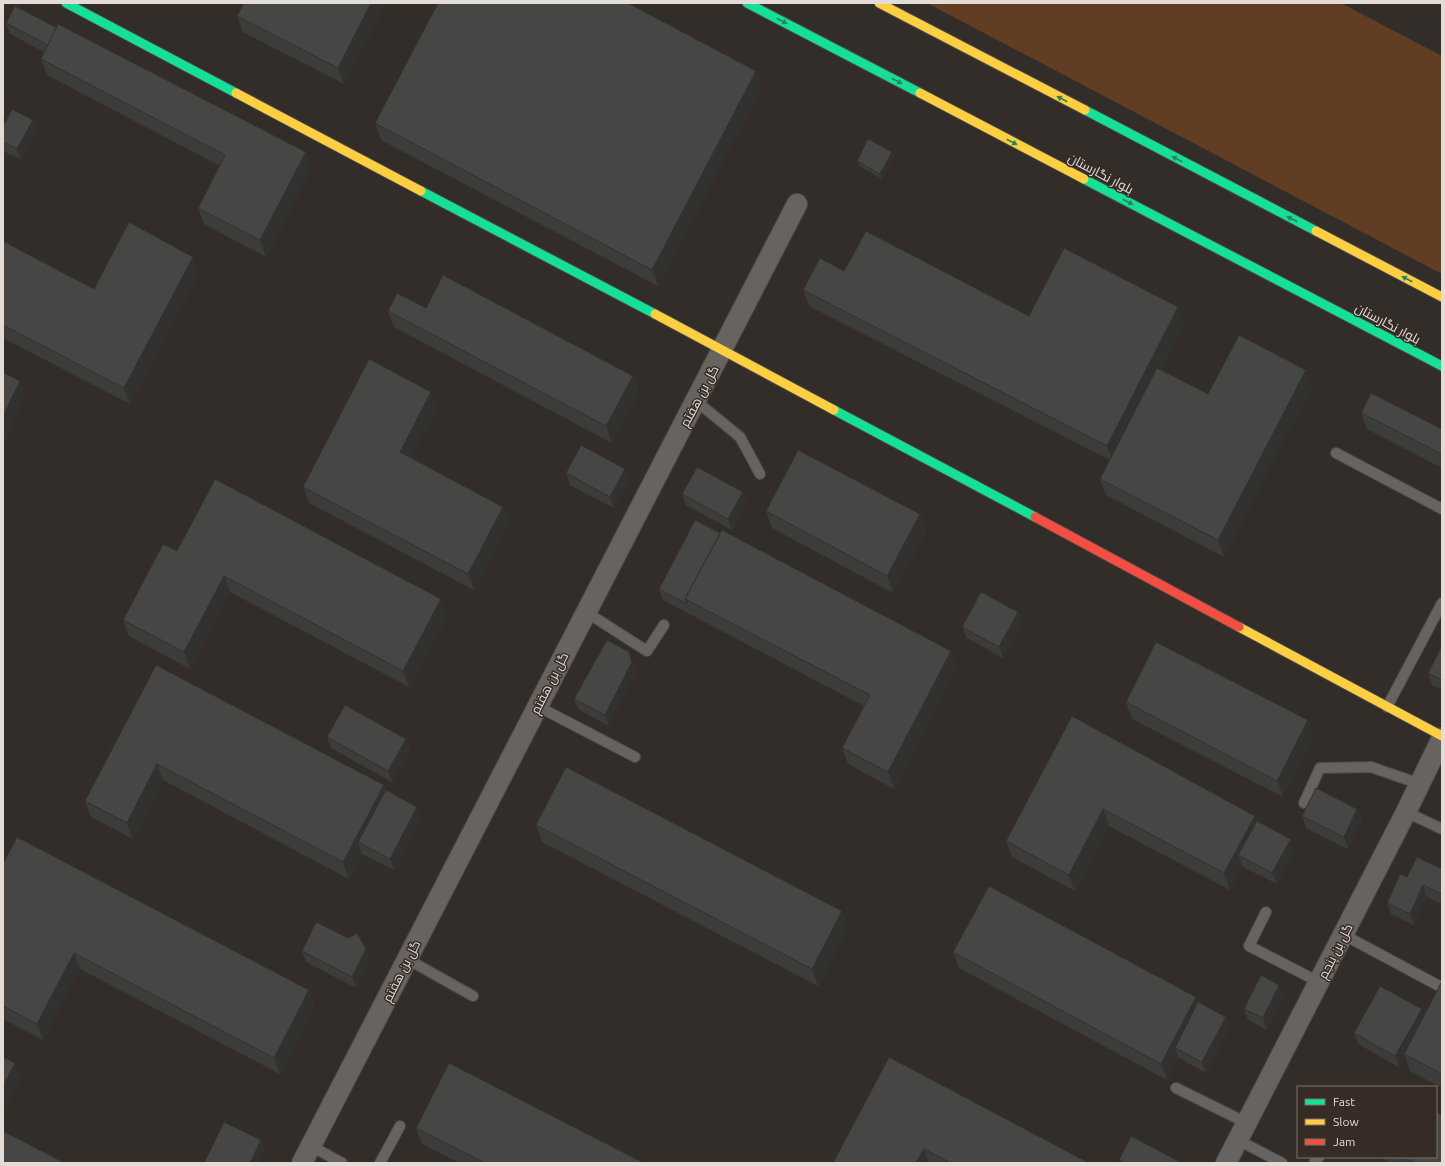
<svg xmlns="http://www.w3.org/2000/svg" width="1445" height="1166" viewBox="0 0 1445 1166" font-family="Ubuntu,Cairo,sans-serif">
<style>
.green{fill:#603d23}
.lines{fill:none;stroke-linecap:round;stroke-linejoin:round}
.lane-casing{stroke:#4d4946;stroke-width:12}
.street-casing{stroke:#4d4946;stroke-width:22}
.fast-casing{stroke:#4d4946;stroke-width:11}
.slow-casing{stroke:#4d4946;stroke-width:11}
.jam-casing{stroke:#4d4946;stroke-width:11}
.lane{stroke:#666361;stroke-width:10}
.street{stroke:#666361;stroke-width:20}
.fast{stroke:#16e098;stroke-width:9}
.slow{stroke:#ffcf43;stroke-width:9}
.jam{stroke:#f24e42;stroke-width:9}
.wall{fill:#3c3d3b}
.shaded-wall{fill:#313230}
.building{fill:#464745;stroke:#313230}
.oneway{fill:#26865e}
.labels{text-anchor:middle;dominant-baseline:central;stroke-width:3;stroke-linejoin:round;paint-order:stroke}
.street-label{font-size:13px;fill:#e2dbd6;stroke:#362c25}
</style>
<rect width="100%" height="100%" fill="#322d29"/>
<!-- green -->
<polygon class="green" points="927,3 1341,3 1442,56 1442,274"/>
<g class="lines">
<defs>
<g id="lane">
<polyline points="696,401 740,437 760,474"/>
<polyline points="1336,453 1442,509"/>
<polyline points="586,612 647,651 664,625"/>
<polyline points="537,706 635,757"/>
<polyline points="1387,707 1442,603"/>
<polyline points="1304,803 1320,768 1371,767 1420,784"/>
<polyline points="1406,812 1442,829"/>
<polyline points="1266,912 1249,946 1319,982"/>
<polyline points="1344,935 1441,987"/>
<polyline points="407,959 473,996"/>
<polyline points="1176,1088 1247,1123"/>
<polyline points="1238,1140 1282,1163"/>
<polyline points="311,1146 342,1163"/>
<polyline points="380,1163 400,1126"/>
<polyline points="1314,1163 1319,1157"/>
</g>
<g id="street">
<polyline points="302,1163 797,204"/>
<polyline points="1226,1163 1406,812 1442,738"/>
</g>
<g id="fast">
<polyline points="66,3 236,93"/>
<polyline points="747,3 920,93"/>
<polyline points="1085,110 1316,231"/>
<polyline points="1084,179 1442,366"/>
<polyline points="421,191 655,314"/>
<polyline points="834,410 1035,517"/>
</g>
<g id="slow">
<polyline points="879,3 1085,110"/>
<polyline points="236,93 421,191"/>
<polyline points="920,93 1084,179"/>
<polyline points="1316,231 1442,297"/>
<polyline points="655,314 834,410"/>
<polyline points="1239,627 1442,736"/>
</g>
<polyline id="jam" points="1035,517 1239,627"/>
</defs>
<!-- lane casing -->
<use href="#lane" class="lane-casing"/>
<!-- street casing -->
<use href="#street" class="street-casing"/>
<!-- fast casing -->
<use href="#fast" class="fast-casing"/>
<!-- slow casing -->
<use href="#slow" class="slow-casing"/>
<!-- jam casing -->
<use href="#jam" class="jam-casing"/>
<!-- lane -->
<use href="#lane" class="lane"/>
<!-- street -->
<use href="#street" class="street"/>
<!-- fast -->
<use href="#fast" class="fast"/>
<!-- slow -->
<use href="#slow" class="slow"/>
<!-- jam -->
<use href="#jam" class="jam"/>
</g>
<!-- wall -->
<g class="wall">
<polygon points="244,3 386,3 344,84 243,32 237,16"/>
<polygon points="6,23 312,169 266,257 204,224 198,208 220,166 47,75 41,59 44,52 10,34"/>
<polygon points="762,87 658,286 381,140 375,123"/>
<polygon points="33,120 37,131 21,160 3,151 3,122 5,123"/>
<polygon points="892,152 894,157 882,179 859,166 857,161"/>
<polygon points="3,241 94,289 199,273 130,404 3,338"/>
<polygon points="844,271 1029,316 1184,323 1161,369 1208,394 1312,386 1224,557 1106,495 1100,479 1110,460 809,306 803,290"/>
<polygon points="426,308 633,376 639,392 612,443 394,327 388,311"/>
<polygon points="431,392 437,408 411,458 503,507 509,523 474,590 309,503 303,487"/>
<polygon points="1361,413 1442,429 1442,468 1367,429"/>
<polygon points="566,473 629,480 614,508 570,485"/>
<polygon points="682,494 747,503 732,530 686,505"/>
<polygon points="766,511 920,514 926,531 893,593 772,528"/>
<polygon points="177,551 447,616 409,687 230,592 190,669 129,636 123,620"/>
<polygon points="659,589 957,667 894,789 848,764 842,748 864,706 663,600"/>
<polygon points="1018,612 1022,623 1003,658 967,638 962,627"/>
<polygon points="1442,646 1442,689 1432,685 1428,673"/>
<polygon points="629,652 636,673 609,726 579,710 574,699"/>
<polygon points="156,665 384,785 386,790 421,818 394,870 362,854 349,879 163,780 133,839 91,817 85,801"/>
<polygon points="1126,702 1314,737 1283,797 1132,719"/>
<polygon points="1072,716 1255,816 1257,821 1295,850 1277,884 1243,867 1230,890 1109,826 1075,891 1012,857 1006,841"/>
<polygon points="327,737 406,739 410,751 392,782 331,748"/>
<polygon points="1357,809 1362,820 1348,849 1306,828 1302,816"/>
<polygon points="536,825 848,927 818,986 542,842"/>
<polygon points="3,864 315,1006 280,1074 80,969 43,1040 3,1019"/>
<polygon points="1442,869 1442,904 1427,897 1414,925 1391,914 1387,903 1407,877"/>
<polygon points="366,949 370,961 356,988 306,962 302,951"/>
<polygon points="953,952 1196,997 1198,1002 1230,1028 1206,1073 1179,1058 1167,1080 959,968"/>
<polygon points="1442,984 1442,1088 1410,1071 1405,1057 1399,1067 1358,1044 1354,1033 1424,1016"/>
<polygon points="1284,996 1267,1030 1248,1020 1244,1009"/>
<polygon points="889,1057 1089,1163 833,1163"/>
<polygon points="416,1128 644,1163 459,1163 422,1144"/>
<polygon points="1379,1157 1436,1157 1442,1163 1390,1163"/>
<polygon points="1119,1160 1180,1162 1181,1163 1120,1163"/>
</g>
<!-- shaded-wall -->
<g class="shaded-wall">
<polygon points="371,3 386,3 344,84 338,68"/>
<polygon points="756,71 762,87 658,286 652,270"/>
<polygon points="33,120 37,131 21,160 17,149"/>
<polygon points="306,152 312,169 266,257 260,240"/>
<polygon points="892,152 894,157 882,179 880,174"/>
<polygon points="193,257 199,273 130,404 124,388"/>
<polygon points="1178,307 1184,323 1113,462 1107,446"/>
<polygon points="1306,370 1312,386 1224,557 1218,540"/>
<polygon points="633,376 639,392 612,443 606,426"/>
<polygon points="20,381 26,397 3,445 3,416"/>
<polygon points="431,392 437,408 406,469 400,452"/>
<polygon points="625,469 629,480 614,508 610,497"/>
<polygon points="743,492 747,503 732,530 728,519"/>
<polygon points="503,507 509,523 474,590 468,574"/>
<polygon points="920,514 926,531 893,593 887,576"/>
<polygon points="224,576 230,592 190,669 184,652"/>
<polygon points="441,599 447,616 409,687 403,671"/>
<polygon points="1018,612 1022,623 1003,658 999,647"/>
<polygon points="951,651 957,667 894,789 888,772"/>
<polygon points="629,652 636,673 609,726 605,715"/>
<polygon points="1308,720 1314,737 1283,797 1277,781"/>
<polygon points="406,739 410,751 392,782 388,771"/>
<polygon points="157,764 163,780 133,839 127,823"/>
<polygon points="384,785 390,801 358,842 362,854 349,879 343,862"/>
<polygon points="417,807 421,818 394,870 390,859"/>
<polygon points="1103,809 1109,826 1075,891 1069,875"/>
<polygon points="1357,809 1362,820 1348,849 1344,837"/>
<polygon points="1255,816 1261,832 1238,855 1243,867 1230,890 1224,873"/>
<polygon points="1291,839 1295,850 1277,884 1272,873"/>
<polygon points="1423,885 1427,897 1414,925 1410,914"/>
<polygon points="842,911 848,927 818,986 812,969"/>
<polygon points="366,949 370,961 356,988 352,977"/>
<polygon points="74,953 80,969 43,1040 37,1024"/>
<polygon points="1279,985 1284,996 1267,1030 1263,1018"/>
<polygon points="309,990 315,1006 280,1074 274,1058"/>
<polygon points="1196,997 1202,1013 1175,1048 1179,1058 1167,1080 1161,1064"/>
<polygon points="1422,1009 1426,1020 1404,1054 1405,1057 1399,1067 1395,1056"/>
<polygon points="1226,1017 1230,1028 1206,1073 1202,1062"/>
<polygon points="15,1063 21,1079 3,1115 3,1086"/>
<polygon points="261,1140 265,1152 259,1163 250,1163"/>
<polygon points="924,1149 929,1163 916,1163"/>
</g>
<!-- building -->
<g class="building">
<polygon points="244,3 371,3 338,68 237,16"/>
<polygon points="438,3 628,3 756,71 652,270 375,123"/>
<polygon points="15,6 57,28 48,45 6,23"/>
<polygon points="58,24 306,152 260,240 198,208 225,155 41,59"/>
<polygon points="12,109 33,120 17,149 3,142 3,122 5,123"/>
<polygon points="868,139 892,152 880,174 857,161"/>
<polygon points="129,222 193,257 124,388 3,325 3,241 94,289"/>
<polygon points="866,231 1029,316 1064,248 1178,307 1107,446 803,290 820,258 844,271"/>
<polygon points="443,275 633,376 606,426 388,311 397,293 426,308"/>
<polygon points="1239,335 1306,370 1218,540 1100,479 1157,368 1208,394"/>
<polygon points="369,359 431,392 400,452 503,507 468,574 303,487"/>
<polygon points="3,372 20,381 3,416"/>
<polygon points="1371,393 1442,429 1442,454 1361,413"/>
<polygon points="581,445 625,469 610,497 566,473"/>
<polygon points="798,450 920,514 887,576 766,511"/>
<polygon points="697,467 743,492 728,519 682,494"/>
<polygon points="215,479 441,599 403,671 224,576 184,652 123,620 163,544 177,551"/>
<polygon points="695,520 720,533 685,599 687,604 659,589"/>
<polygon points="722,530 951,651 888,772 842,748 870,695 685,599"/>
<polygon points="981,592 1018,612 999,647 962,627"/>
<polygon points="607,640 629,652 632,662 605,715 574,699"/>
<polygon points="1156,642 1308,720 1277,781 1126,702"/>
<polygon points="1442,646 1442,680 1428,673"/>
<polygon points="156,665 384,785 343,862 157,764 127,823 85,801"/>
<polygon points="345,705 406,739 388,771 327,737"/>
<polygon points="1072,716 1255,816 1224,873 1103,809 1069,875 1006,841"/>
<polygon points="566,767 842,911 812,969 536,825"/>
<polygon points="1316,788 1357,809 1344,837 1302,816"/>
<polygon points="386,790 417,807 390,859 358,842"/>
<polygon points="1257,821 1291,839 1272,873 1238,855"/>
<polygon points="17,837 309,990 274,1058 74,953 37,1024 3,1006 3,864"/>
<polygon points="1417,857 1442,869 1442,894 1423,885 1410,914 1387,903 1400,874 1407,877"/>
<polygon points="989,886 1196,997 1161,1064 953,952"/>
<polygon points="316,922 348,938 357,933 366,949 352,977 302,951"/>
<polygon points="1261,975 1279,985 1263,1018 1244,1009"/>
<polygon points="1441,983 1442,984 1442,1074 1404,1054"/>
<polygon points="1380,986 1422,1009 1395,1056 1354,1033"/>
<polygon points="1198,1002 1226,1017 1202,1062 1175,1048"/>
<polygon points="3,1057 15,1063 3,1086"/>
<polygon points="889,1057 1089,1163 951,1163 924,1149 916,1163 833,1163"/>
<polygon points="449,1063 644,1163 485,1163 416,1128"/>
<polygon points="1436,1112 1442,1115 1442,1163 1415,1163 1403,1157 1436,1157"/>
<polygon points="224,1122 261,1140 250,1163 204,1163"/>
<polygon points="3,1131 65,1163 3,1163"/>
<polygon points="1131,1136 1180,1162 1179,1163 1125,1163 1119,1160"/>
<polygon points="1250,1161 1254,1163 1248,1163"/>
</g>
<!-- one-way arrows -->
<defs><path id="oneway-solid" d="M-6-.8H1V-3.2L6.5 0L1 3.2V.8H-6Z"/></defs>
<g class="oneway">
<use href="#oneway-solid" transform="translate(782 21) rotate(28)"/>
<use href="#oneway-solid" transform="translate(897 81) rotate(28)"/>
<use href="#oneway-solid" transform="translate(1062 99) rotate(-152)"/>
<use href="#oneway-solid" transform="translate(1012 142) rotate(28)"/>
<use href="#oneway-solid" transform="translate(1177 159) rotate(-152)"/>
<use href="#oneway-solid" transform="translate(1128 202) rotate(28)"/>
<use href="#oneway-solid" transform="translate(1292 219) rotate(-152)"/>
<use href="#oneway-solid" transform="translate(1407 279) rotate(-152)"/>
</g>
<g class="labels">
<!-- street labels -->
<g class="street-label">
<text transform="translate(1101 173) rotate(28)">بلوار نگارستان</text>
<text transform="translate(1388 323) rotate(28)">بلوار نگارستان</text>
<text transform="translate(699 396) rotate(-62)">گل بن هفتم</text>
<text transform="translate(549 683) rotate(-63)">گل بن هفتم</text>
<text transform="translate(1335 951) rotate(-63)">گل بن پنجم</text>
<text transform="translate(401 971) rotate(-63)">گل بن هفتم</text>
</g>
</g>
<!-- border -->
<rect width="1445" height="1166" fill="none" stroke="#e2dbd6" stroke-width="8"/>
<!-- legend -->
<rect x="1297" y="1086" width="140" height="72" fill="#362c25" stroke="#7b726c"/>
<rect x="1305" y="1099" width="20" height="6" fill="#16e098" stroke="#7b726c"/>
<text x="1333" y="1106" font-size="12" fill="#e2dbd6">Fast</text>
<rect x="1305" y="1119" width="20" height="6" fill="#ffcf43" stroke="#7b726c"/>
<text x="1333" y="1126" font-size="12" fill="#e2dbd6">Slow</text>
<rect x="1305" y="1139" width="20" height="6" fill="#f24e42" stroke="#7b726c"/>
<text x="1333" y="1146" font-size="12" fill="#e2dbd6">Jam</text>
</svg>
